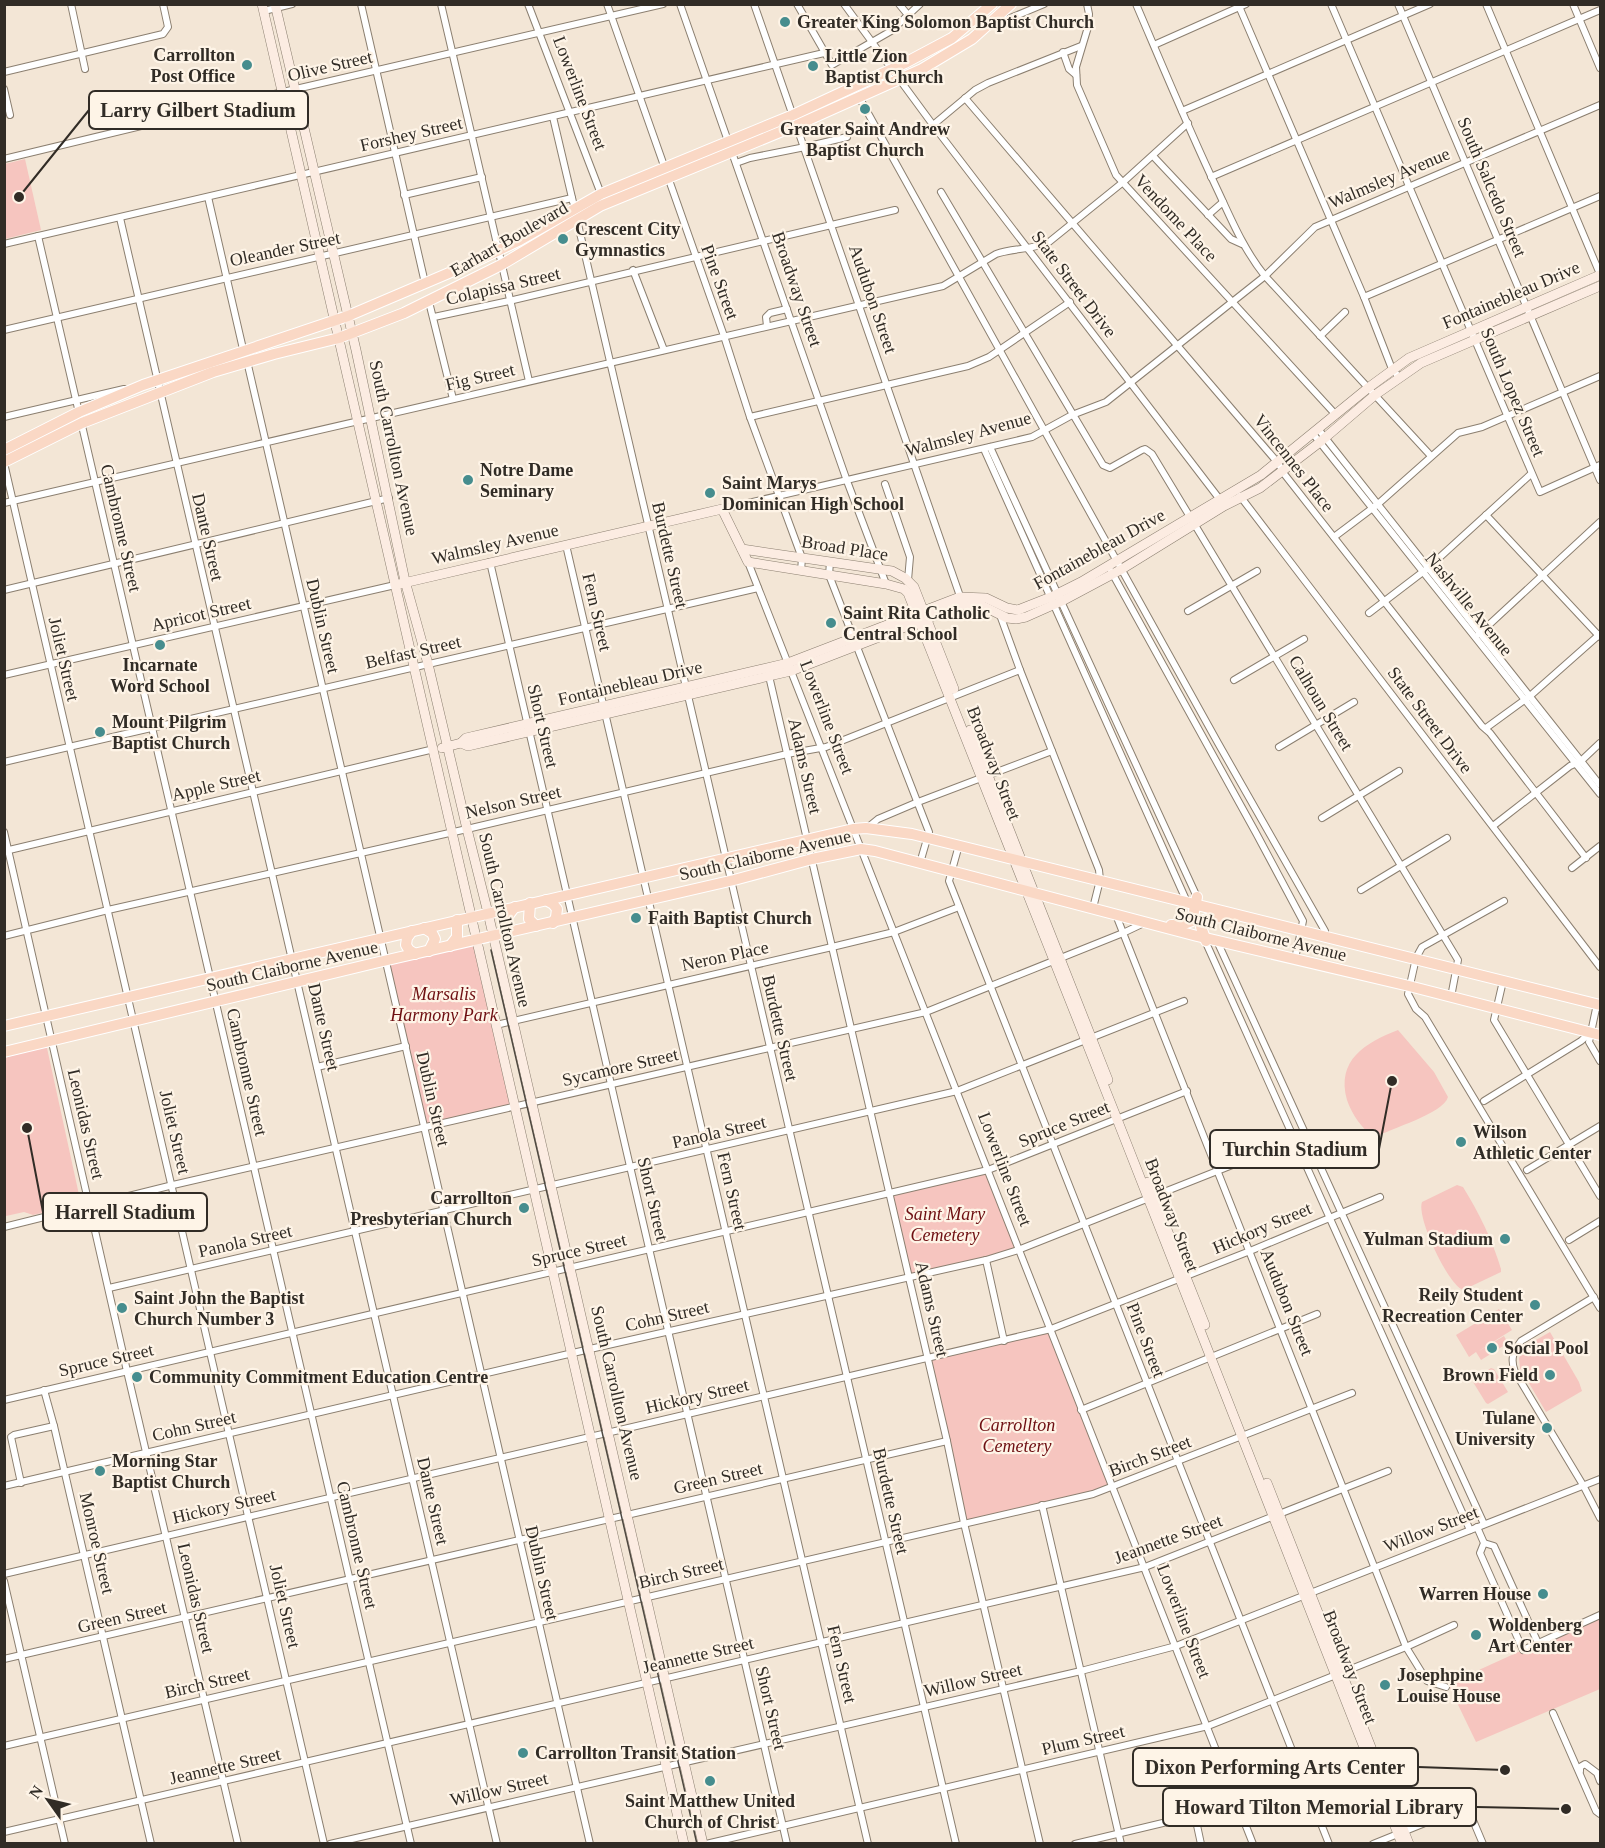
<svg xmlns="http://www.w3.org/2000/svg" width="1605" height="1848" viewBox="0 0 1605 1848" font-family="'Times New Roman',serif">
<style>
.green{fill:#f6c5bf}
.lines{fill:none;stroke-linecap:round;stroke-linejoin:round}
.street-casing{stroke:#8b7f70;stroke-width:8}
.secondary-casing{stroke:#8b7f70;stroke-width:10}
.primary-casing{stroke:#fff;stroke-width:12}
.street{stroke:#fff;stroke-width:6}
.secondary{stroke:#fcece2;stroke-width:9}
.primary{stroke:#fad8c5;stroke-width:10}
.tram{stroke:#4e4840;stroke-width:1.5}
.poi-dot{fill:#468d8e;stroke:#fef4e7;stroke-width:2}
.labels{text-anchor:middle;dominant-baseline:central;stroke-width:4.5;stroke-linejoin:round;paint-order:stroke}
.poi-label{font-size:18px;font-weight:bold;fill:#312c26;stroke:#fef4e7;text-anchor:start}
.street-label{font-size:18px;fill:#312c26;stroke:#fef4e7}
.park-label{font-size:18px;font-style:italic;fill:#6e0f12;stroke:#fef4e7}
.leader{fill:none;stroke:#312c26;stroke-width:2}
.callout-dot{fill:#312c26;stroke:#fef4e7;stroke-width:2}
.callout{fill:#fef4e7;stroke:#312c26;stroke-width:2}
.callout-label{font-size:20px;text-anchor:middle;font-weight:bold;fill:#312c26}
</style>
<rect width="100%" height="100%" fill="#f3e6d6"/>
<!-- green -->
<g class="green">
<polygon points="25,159 41,230 5,239 5,164"/>
<polygon points="477,940 515,1107 424,1128 386,960"/>
<path d="M1398,1030L1434,1072L1448,1097C1443,1114 1391,1128 1374,1138C1362,1128 1352,1115 1347,1100C1336,1060 1365,1043 1398,1030Z"/>
<polygon points="44,1047 47,1048 81,1204 33,1215 24,1212 6,1216 4,1058"/>
<polygon points="988,1170 1018,1250 909,1276 890,1194"/>
<path d="M1457,1185L1463,1187C1479,1213 1492,1239 1501,1269V1272L1463,1290C1448,1285 1416,1217 1422,1202Z"/>
<polygon points="1499,1309 1512,1330 1477,1352 1504,1336 1508,1343 1481,1360 1476,1352 1469,1357 1456,1335"/>
<polygon points="1051,1329 1112,1487 964,1523 928,1359"/>
<polygon points="1550,1332 1579,1382 1582,1391 1546,1412 1520,1368 1519,1358 1529,1344"/>
<polygon points="1491,1368 1494,1369 1508,1392 1488,1404 1486,1403 1473,1382 1474,1379"/>
<polygon points="1600,1615 1600,1689 1476,1742 1448,1684"/>
</g>
<g class="lines">
<defs>
<g id="street">
<polyline points="71,4 85,69"/>
<polyline points="361,4 425,283"/>
<polyline points="441,4 529,381"/>
<polyline points="528,4 601,194"/>
<polyline points="607,4 724,336 750,417 802,558 801,571"/>
<polyline points="680,4 847,481 886,584"/>
<polyline points="754,4 961,599"/>
<polyline points="797,4 832,65 891,31 920,4"/>
<polyline points="844,4 933,125 1221,501"/>
<polyline points="899,4 908,15"/>
<polyline points="1087,4 1089,14 1088,27 1076,67 1077,85 1116,175 1336,415"/>
<path d="M1136,4C1163,67 1189,130 1218,191C1232,221 1244,250 1265,276L1431,456"/>
<polyline points="1238,4 1364,297 1392,369 1399,377"/>
<polyline points="1331,4 1540,492 1600,465"/>
<polyline points="1398,4 1600,480"/>
<polyline points="1486,4 1600,274"/>
<polyline points="1573,4 1600,68"/>
<polyline points="264,11 292,4"/>
<polyline points="994,22 1008,19 1044,4"/>
<polyline points="1154,45 1246,4"/>
<polyline points="1063,52 1069,69 1076,75"/>
<polyline points="4,72 163,34 168,27 163,4"/>
<polyline points="4,89 10,115"/>
<polyline points="859,97 1218,743 1325,931 1324,936"/>
<polyline points="965,98 1278,463 1285,475 1482,726 1490,733 1586,858"/>
<polyline points="1182,111 1430,4"/>
<polyline points="553,117 573,202"/>
<polyline points="933,125 975,90 988,83 1081,46"/>
<polyline points="1153,156 1231,239 1242,244"/>
<polyline points="4,159 283,92 663,4"/>
<polyline points="736,163 750,158 805,147 847,137"/>
<polyline points="1211,177 1600,10"/>
<polyline points="941,192 1103,465 1110,468 1142,450 1145,449 1152,454 1458,960 1451,997"/>
<polyline points="404,195 482,177"/>
<polyline points="208,197 243,349"/>
<polyline points="1208,215 1223,202"/>
<polyline points="120,218 497,1844"/>
<polyline points="577,220 956,1844"/>
<polyline points="38,236 411,1844"/>
<polyline points="4,244 824,53"/>
<polyline points="633,270 664,350"/>
<polyline points="1364,297 1600,196"/>
<polyline points="429,302 453,399"/>
<polyline points="434,317 509,301 895,210"/>
<polyline points="767,326 766,317 770,313 787,309"/>
<polyline points="4,330 572,198"/>
<polyline points="1320,336 1345,312"/>
<polyline points="247,361 590,1844"/>
<polyline points="4,417 124,389"/>
<polyline points="750,417 968,366 989,357 1070,302"/>
<polyline points="1319,430 1600,785"/>
<polyline points="1314,435 1600,794"/>
<polyline points="990,447 1197,897"/>
<polyline points="984,449 1187,902"/>
<polyline points="4,463 324,1844"/>
<polyline points="885,484 910,557 908,580"/>
<polyline points="1240,496 1600,967"/>
<path d="M4,503L943,286L996,254C1013,248 1032,250 1049,242L1122,183L1188,123"/>
<polyline points="722,509 1032,437 1072,415 1106,402 1265,276 1315,227 1600,105"/>
<polyline points="1486,515 1600,637"/>
<polyline points="1334,537 1378,504 1458,433 1482,427 1600,376"/>
<polyline points="566,545 868,1844"/>
<polyline points="490,562 787,1844"/>
<polyline points="748,562 1253,1844"/>
<polyline points="830,562 829,575 929,832 920,863"/>
<polyline points="1111,571 1256,833 1303,921 1295,959"/>
<polyline points="4,590 389,498"/>
<polyline points="1188,611 1257,571"/>
<polyline points="1369,613 1428,568 1531,474"/>
<polyline points="1000,615 1020,670 1099,870 1100,880 1093,908"/>
<polyline points="1479,634 1600,522"/>
<polyline points="4,675 395,585"/>
<polyline points="769,676 947,1441 964,1523 1040,1844"/>
<polyline points="1234,680 1304,639"/>
<polyline points="1486,728 1530,696 1600,634"/>
<polyline points="1279,747 1354,702"/>
<polyline points="4,762 758,588"/>
<polyline points="1322,818 1399,771"/>
<polyline points="1493,826 1570,766 1581,761 1600,743"/>
<polyline points="867,828 878,819 918,802 1052,751"/>
<polyline points="4,832 127,1371 238,1844"/>
<polyline points="959,845 949,881 1329,1844"/>
<polyline points="5,851 434,749"/>
<polyline points="1572,868 1600,846"/>
<polyline points="1361,890 1447,838"/>
<polyline points="1504,901 1422,947 1416,958 1408,994 1416,1009 1425,1017 1600,1308"/>
<polyline points="1116,915 1406,1647 1427,1681 1446,1687"/>
<polyline points="4,936 108,910 467,829 787,754 826,747 1020,670"/>
<polyline points="1217,941 1484,1524"/>
<polyline points="1207,945 1470,1530"/>
<polyline points="1503,981 1494,1020 1600,1196"/>
<polyline points="1597,1004 1589,1042 1600,1061"/>
<polyline points="496,1025 832,947 894,932 959,907"/>
<polyline points="317,1067 406,1046"/>
<polyline points="1484,1101 1581,1041 1590,1033"/>
<polyline points="1527,1170 1600,1126"/>
<polyline points="4,1227 173,1185 926,1012 1123,933 1144,923"/>
<polyline points="1569,1240 1600,1221"/>
<polyline points="986,1260 1004,1341"/>
<polyline points="109,1288 957,1091 1184,1001"/>
<path d="M1594,1297L1521,1341C1513,1352 1510,1359 1515,1372L1583,1485L1600,1518"/>
<polyline points="44,1390 54,1426 151,1844"/>
<polyline points="4,1400 988,1170 1187,1091"/>
<polyline points="1081,1410 1317,1314"/>
<polyline points="21,1483 11,1437 14,1435 54,1426"/>
<polyline points="4,1486 590,1349 986,1260 1018,1250 1255,1156"/>
<polyline points="1042,1505 1121,1844"/>
<polyline points="1477,1527 1484,1543 1480,1553 1523,1650 1600,1615"/>
<polyline points="1484,1543 1494,1546 1538,1643"/>
<polyline points="4,1574 1051,1329 1250,1251 1380,1197"/>
<polyline points="4,1581 65,1844"/>
<polyline points="4,1659 947,1441"/>
<polyline points="1553,1713 1596,1811 1600,1814"/>
<polyline points="4,1746 1093,1494 1352,1393"/>
<polyline points="1580,1771 1580,1767 1585,1764 1597,1773 1600,1781"/>
<polyline points="1195,1816 1201,1844"/>
<polyline points="4,1832 1145,1567 1388,1471"/>
<polyline points="330,1844 1081,1671 1176,1646 1600,1479"/>
<polyline points="706,1844 1208,1726 1406,1647 1454,1625"/>
<polyline points="1075,1844 1238,1805 1370,1753"/>
<polyline points="1373,1844 1467,1806 1483,1844"/>
</g>
<g id="secondary">
<polyline points="262,4 684,1844"/>
<polyline points="275,4 356,350 405,581 428,664 467,829 488,913 703,1844"/>
<polyline points="742,549 892,571 905,578 914,587 954,689"/>
<polyline points="395,585 722,509 748,562 886,584 904,589 908,593 1117,1119 1402,1844"/>
<polyline points="970,730 1108,1080"/>
<polyline points="461,743 468,746 791,671 962,605 981,605 1007,618 1016,619 1026,617 1062,601 1122,569 1224,506 1260,488 1320,442 1375,395 1421,363 1600,286"/>
<polyline points="442,748 461,743 466,738 788,663 960,597 986,598 1007,608 1018,610 1051,597 1081,582 1261,475 1368,388 1409,358 1600,275"/>
<polyline points="1148,1182 1205,1325"/>
<polyline points="1267,1483 1409,1844"/>
</g>
<g id="primary">
<polyline points="4,450 79,412 143,385 348,316 470,264 520,240 601,194 793,115 905,63 952,38 992,4"/>
<polyline points="4,462 82,423 213,372 274,354 339,338 404,313 501,265 600,206 797,125 922,69 972,39 1011,4"/>
<polyline points="546,900 553,904 557,909 556,917 553,923"/>
<polyline points="530,903 529,919 536,926"/>
<polyline points="1171,925 1181,925 1192,921 1197,897"/>
<polyline points="424,928 432,933 435,939 429,951"/>
<polyline points="412,931 407,938 406,945 409,950 415,954"/>
<path d="M508,933C503,922 508,915 515,907"/>
<polyline points="1206,941 1201,927 1204,920 1213,917 1228,918"/>
<polyline points="450,946 457,937 457,920"/>
<polyline points="4,1026 853,829 866,828 912,834 1600,1005"/>
<polyline points="4,1052 379,962 734,880 812,859 861,849 875,851 1197,936 1409,986 1600,1035"/>
</g>
</defs>
<!-- street casing -->
<use href="#street" class="street-casing"/>
<!-- secondary casing -->
<use href="#secondary" class="secondary-casing"/>
<!-- primary casing -->
<use href="#primary" class="primary-casing"/>
<!-- street -->
<use href="#street" class="street"/>
<!-- secondary -->
<use href="#secondary" class="secondary"/>
<!-- primary -->
<use href="#primary" class="primary"/>
<!-- tram -->
<polyline class="tram" points="491,950 697,1844"/>
</g>
<!-- markers -->
<g class="poi-dot">
<circle cx="785" cy="22" r="6"/>
<circle cx="247" cy="65" r="6"/>
<circle cx="813" cy="66" r="6"/>
<circle cx="865" cy="109" r="6"/>
<circle cx="563" cy="239" r="6"/>
<circle cx="468" cy="480" r="6"/>
<circle cx="710" cy="493" r="6"/>
<circle cx="831" cy="623" r="6"/>
<circle cx="160" cy="645" r="6"/>
<circle cx="100" cy="732" r="6"/>
<circle cx="636" cy="918" r="6"/>
<circle cx="1461" cy="1142" r="6"/>
<circle cx="524" cy="1208" r="6"/>
<circle cx="1505" cy="1239" r="6"/>
<circle cx="1535" cy="1305" r="6"/>
<circle cx="122" cy="1308" r="6"/>
<circle cx="1492" cy="1348" r="6"/>
<circle cx="1550" cy="1375" r="6"/>
<circle cx="137" cy="1377" r="6"/>
<circle cx="1547" cy="1428" r="6"/>
<circle cx="100" cy="1471" r="6"/>
<circle cx="1543" cy="1594" r="6"/>
<circle cx="1476" cy="1635" r="6"/>
<circle cx="1385" cy="1685" r="6"/>
<circle cx="523" cy="1753" r="6"/>
<circle cx="710" cy="1781" r="6"/>
</g>
<g class="labels">
<!-- poi labels -->
<g class="poi-label">
<text x="797" y="22">Greater King Solomon Baptist Church</text>
<text x="235" y="55" text-anchor="end">Carrollton<tspan x="235" dy="21">Post Office</tspan></text>
<text x="825" y="56">Little Zion<tspan x="825" dy="21">Baptist Church</tspan></text>
<text x="865" y="129" text-anchor="middle">Greater Saint Andrew<tspan x="865" dy="21">Baptist Church</tspan></text>
<text x="575" y="229">Crescent City<tspan x="575" dy="21">Gymnastics</tspan></text>
<text x="480" y="470">Notre Dame<tspan x="480" dy="21">Seminary</tspan></text>
<text x="722" y="483">Saint Marys<tspan x="722" dy="21">Dominican High School</tspan></text>
<text x="843" y="613">Saint Rita Catholic<tspan x="843" dy="21">Central School</tspan></text>
<text x="160" y="665" text-anchor="middle">Incarnate<tspan x="160" dy="21">Word School</tspan></text>
<text x="112" y="722">Mount Pilgrim<tspan x="112" dy="21">Baptist Church</tspan></text>
<text x="648" y="918">Faith Baptist Church</text>
<text x="1473" y="1132">Wilson<tspan x="1473" dy="21">Athletic Center</tspan></text>
<text x="512" y="1198" text-anchor="end">Carrollton<tspan x="512" dy="21">Presbyterian Church</tspan></text>
<text x="1493" y="1239" text-anchor="end">Yulman Stadium</text>
<text x="1523" y="1295" text-anchor="end">Reily Student<tspan x="1523" dy="21">Recreation Center</tspan></text>
<text x="134" y="1298">Saint John the Baptist<tspan x="134" dy="21">Church Number 3</tspan></text>
<text x="1504" y="1348">Social Pool</text>
<text x="1538" y="1375" text-anchor="end">Brown Field</text>
<text x="149" y="1377">Community Commitment Education Centre</text>
<text x="1535" y="1418" text-anchor="end">Tulane<tspan x="1535" dy="21">University</tspan></text>
<text x="112" y="1461">Morning Star<tspan x="112" dy="21">Baptist Church</tspan></text>
<text x="1531" y="1594" text-anchor="end">Warren House</text>
<text x="1488" y="1625">Woldenberg<tspan x="1488" dy="21">Art Center</tspan></text>
<text x="1397" y="1675">Josephpine<tspan x="1397" dy="21">Louise House</tspan></text>
<text x="535" y="1753">Carrollton Transit Station</text>
<text x="710" y="1801" text-anchor="middle">Saint Matthew United<tspan x="710" dy="21">Church of Christ</tspan></text>
</g>
<!-- street labels -->
<g class="street-label">
<text transform="translate(330 66) rotate(-13)">Olive Street</text>
<text transform="translate(580 93) rotate(69)">Lowerline Street</text>
<text transform="translate(411 134) rotate(-13)">Forshey Street</text>
<text transform="translate(1389 178) rotate(-23)">Walmsley Avenue</text>
<text transform="translate(1492 187) rotate(67)">South Salcedo Street</text>
<text transform="translate(1176 218) rotate(47)">Vendome Place</text>
<text transform="translate(509 239) rotate(-30)">Earhart Boulevard</text>
<text transform="translate(285 249) rotate(-12)">Oleander Street</text>
<text transform="translate(720 282) rotate(70)">Pine Street</text>
<text transform="translate(1074 284) rotate(53)">State Street Drive</text>
<text transform="translate(503 286) rotate(-13)">Colapissa Street</text>
<text transform="translate(797 289) rotate(71)">Broadway Street</text>
<text transform="translate(1511 295) rotate(-23)">Fontainebleau Drive</text>
<text transform="translate(873 299) rotate(71)">Audubon Street</text>
<text transform="translate(480 377) rotate(-13)">Fig Street</text>
<text transform="translate(1513 392) rotate(67)">South Lopez Street</text>
<text transform="translate(968 434) rotate(-15)">Walmsley Avenue</text>
<text transform="translate(394 448) rotate(78)">South Carrollton Avenue</text>
<text transform="translate(1294 463) rotate(52)">Vincennes Place</text>
<text transform="translate(121 528) rotate(77)">Cambronne Street</text>
<text transform="translate(208 537) rotate(77)">Dante Street</text>
<text transform="translate(495 544) rotate(-13)">Walmsley Avenue</text>
<text transform="translate(845 548) rotate(9)">Broad Place</text>
<text transform="translate(1099 549) rotate(-29)">Fontainebleau Drive</text>
<text transform="translate(670 555) rotate(77)">Burdette Street</text>
<text transform="translate(1469 604) rotate(51)">Nashville Avenue</text>
<text transform="translate(597 612) rotate(77)">Fern Street</text>
<text transform="translate(201 614) rotate(-13)">Apricot Street</text>
<text transform="translate(323 626) rotate(77)">Dublin Street</text>
<text transform="translate(413 652) rotate(-13)">Belfast Street</text>
<text transform="translate(64 659) rotate(77)">Joliet Street</text>
<text transform="translate(630 683) rotate(-13)">Fontainebleau Drive</text>
<text transform="translate(1321 703) rotate(59)">Calhoun Street</text>
<text transform="translate(827 717) rotate(69)">Lowerline Street</text>
<text transform="translate(1430 720) rotate(53)">State Street Drive</text>
<text transform="translate(543 726) rotate(77)">Short Street</text>
<text transform="translate(994 763) rotate(69)">Broadway Street</text>
<text transform="translate(805 766) rotate(77)">Adams Street</text>
<text transform="translate(216 785) rotate(-13)">Apple Street</text>
<text transform="translate(513 802) rotate(-13)">Nelson Street</text>
<text transform="translate(765 855) rotate(-13)">South Claiborne Avenue</text>
<text transform="translate(505 920) rotate(77)">South Carrollton Avenue</text>
<text transform="translate(1261 934) rotate(14)">South Claiborne Avenue</text>
<text transform="translate(725 956) rotate(-12)">Neron Place</text>
<text transform="translate(292 966) rotate(-13)">South Claiborne Avenue</text>
<text transform="translate(324 1027) rotate(77)">Dante Street</text>
<text transform="translate(780 1028) rotate(77)">Burdette Street</text>
<text transform="translate(620 1067) rotate(-13)">Sycamore Street</text>
<text transform="translate(247 1072) rotate(77)">Cambronne Street</text>
<text transform="translate(433 1099) rotate(77)">Dublin Street</text>
<text transform="translate(86 1124) rotate(77)">Leonidas Street</text>
<text transform="translate(1064 1124) rotate(-22)">Spruce Street</text>
<text transform="translate(175 1132) rotate(77)">Joliet Street</text>
<text transform="translate(719 1132) rotate(-13)">Panola Street</text>
<text transform="translate(1005 1169) rotate(69)">Lowerline Street</text>
<text transform="translate(732 1191) rotate(77)">Fern Street</text>
<text transform="translate(653 1199) rotate(77)">Short Street</text>
<text transform="translate(1172 1215) rotate(69)">Broadway Street</text>
<text transform="translate(1262 1228) rotate(-23)">Hickory Street</text>
<text transform="translate(245 1241) rotate(-13)">Panola Street</text>
<text transform="translate(579 1250) rotate(-13)">Spruce Street</text>
<text transform="translate(1287 1302) rotate(68)">Audubon Street</text>
<text transform="translate(932 1309) rotate(77)">Adams Street</text>
<text transform="translate(667 1316) rotate(-13)">Cohn Street</text>
<text transform="translate(1146 1340) rotate(69)">Pine Street</text>
<text transform="translate(106 1360) rotate(-13)">Spruce Street</text>
<text transform="translate(617 1393) rotate(77)">South Carrollton Avenue</text>
<text transform="translate(697 1396) rotate(-13)">Hickory Street</text>
<text transform="translate(194 1426) rotate(-13)">Cohn Street</text>
<text transform="translate(1150 1456) rotate(-21)">Birch Street</text>
<text transform="translate(718 1478) rotate(-13)">Green Street</text>
<text transform="translate(433 1501) rotate(77)">Dante Street</text>
<text transform="translate(891 1501) rotate(77)">Burdette Street</text>
<text transform="translate(224 1506) rotate(-13)">Hickory Street</text>
<text transform="translate(1431 1529) rotate(-21)">Willow Street</text>
<text transform="translate(1168 1539) rotate(-20)">Jeannette Street</text>
<text transform="translate(97 1543) rotate(77)">Monroe Street</text>
<text transform="translate(357 1545) rotate(77)">Cambronne Street</text>
<text transform="translate(542 1573) rotate(77)">Dublin Street</text>
<text transform="translate(681 1573) rotate(-13)">Birch Street</text>
<text transform="translate(196 1598) rotate(77)">Leonidas Street</text>
<text transform="translate(285 1606) rotate(77)">Joliet Street</text>
<text transform="translate(122 1617) rotate(-13)">Green Street</text>
<text transform="translate(1184 1621) rotate(69)">Lowerline Street</text>
<text transform="translate(698 1655) rotate(-13)">Jeannette Street</text>
<text transform="translate(842 1664) rotate(77)">Fern Street</text>
<text transform="translate(1350 1667) rotate(69)">Broadway Street</text>
<text transform="translate(973 1680) rotate(-13)">Willow Street</text>
<text transform="translate(207 1683) rotate(-13)">Birch Street</text>
<text transform="translate(771 1708) rotate(77)">Short Street</text>
<text transform="translate(1083 1740) rotate(-13)">Plum Street</text>
<text transform="translate(225 1766) rotate(-13)">Jeannette Street</text>
<text transform="translate(499 1789) rotate(-13)">Willow Street</text>
</g>
<!-- park labels -->
<g class="park-label">
<text x="444" y="994">Marsalis<tspan x="444" dy="21">Harmony Park</tspan></text>
<text x="945" y="1214">Saint Mary<tspan x="945" dy="21">Cemetery</tspan></text>
<text x="1017" y="1425">Carrollton<tspan x="1017" dy="21">Cemetery</tspan></text>
</g>
</g>
<!-- callouts -->
<path class="leader" d="M19 197L89 110M1392 1081L1379 1149M27 1128L43 1212M1505 1770L1418 1767M1566 1809L1476 1807"/>
<g class="callout-dot">
<circle cx="19" cy="197" r="6"/>
<circle cx="1392" cy="1081" r="6"/>
<circle cx="27" cy="1128" r="6"/>
<circle cx="1505" cy="1770" r="6"/>
<circle cx="1566" cy="1809" r="6"/>
</g>
<g class="callout">
<rect x="89" y="91" width="219" height="38" rx="6"/>
<rect x="1210" y="1130" width="169" height="38" rx="6"/>
<rect x="43" y="1193" width="164" height="38" rx="6"/>
<rect x="1133" y="1748" width="285" height="38" rx="6"/>
<rect x="1163" y="1788" width="313" height="38" rx="6"/>
</g>
<g class="callout-label">
<text x="198" y="117">Larry Gilbert Stadium</text>
<text x="1295" y="1156">Turchin Stadium</text>
<text x="125" y="1219">Harrell Stadium</text>
<text x="1275" y="1774">Dixon Performing Arts Center</text>
<text x="1319" y="1814">Howard Tilton Memorial Library</text>
</g>
<!-- border -->
<rect width="1605" height="1848" fill="none" stroke="#312c26" stroke-width="12"/>
<!-- north arrow -->
<g transform="translate(48 1800) rotate(304)" stroke="#fef4e7" stroke-width="4.5" paint-order="stroke">
<path d="M0-4.5L10 22L0 15L-10 22Z" fill="#312c26"/>
<text y="-9" font-size="16" font-weight="bold" text-anchor="middle" fill="#312c26">N</text>
</g>
</svg>
